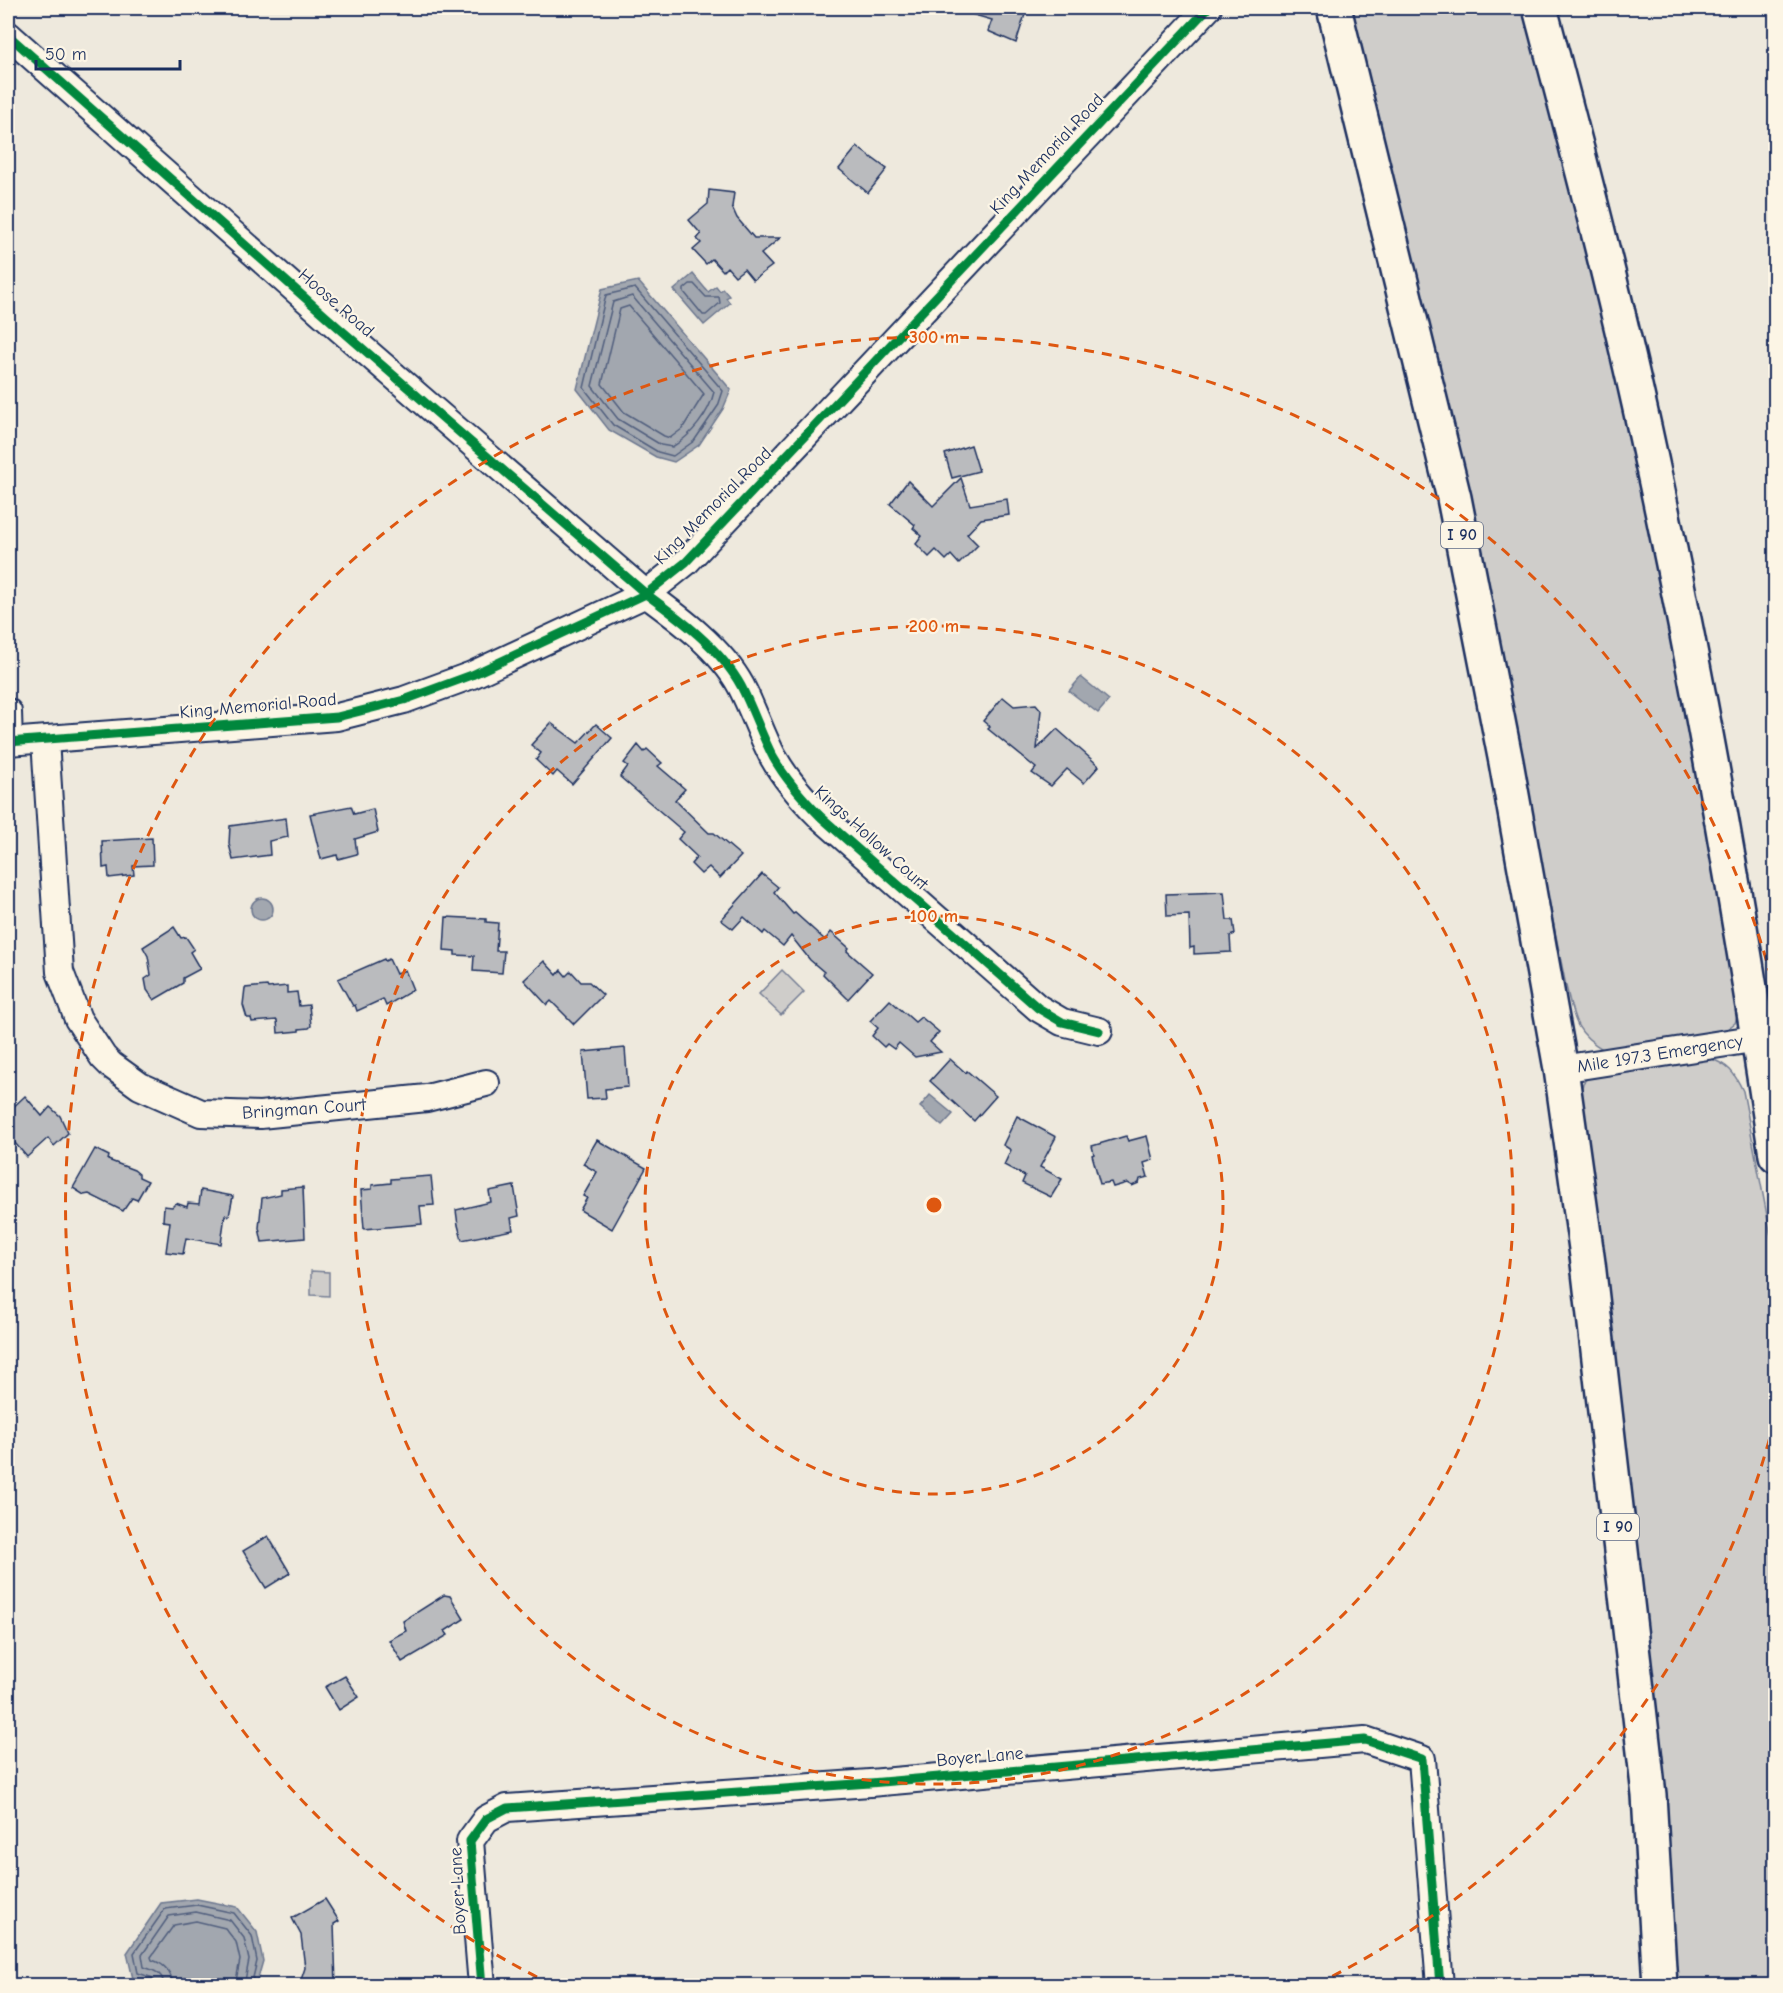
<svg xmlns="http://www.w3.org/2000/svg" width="1783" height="1993" viewBox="0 0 1783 1993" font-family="'Comic Neue',sans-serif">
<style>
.green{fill:#cfcdca;stroke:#757e94;stroke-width:1.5}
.water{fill:#a2a7af;stroke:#6c778f;stroke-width:1.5}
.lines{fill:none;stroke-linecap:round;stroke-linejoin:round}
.shore{stroke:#515f7e;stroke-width:1.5}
.building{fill:#babbbe;stroke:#1b2f5e;stroke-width:1.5}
.minor-casing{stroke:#1b2f5e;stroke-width:30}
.highway-casing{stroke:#1b2f5e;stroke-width:38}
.minor{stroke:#fcf5e5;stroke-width:26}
.highway{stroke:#fcf5e5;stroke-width:33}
.cycleway-casing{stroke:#fcf5e5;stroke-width:13}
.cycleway{stroke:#00873e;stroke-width:9}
.ring{fill:none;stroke:#de5710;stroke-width:3;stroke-dasharray:10 8}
.labels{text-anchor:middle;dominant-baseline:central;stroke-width:4.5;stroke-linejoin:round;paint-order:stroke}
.shield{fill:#fcf5e5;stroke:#5e6a86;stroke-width:1.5}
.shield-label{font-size:16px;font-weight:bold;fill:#1b2f5e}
.street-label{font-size:18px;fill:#1b2f5e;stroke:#fcf5e5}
.centre{fill:#de5710;stroke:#fcf5e5;stroke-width:3}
.ring-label{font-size:18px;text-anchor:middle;font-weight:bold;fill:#de5710;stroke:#fcf5e5;stroke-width:4.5;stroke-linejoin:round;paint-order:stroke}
</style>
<rect width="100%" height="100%" fill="#eee9dd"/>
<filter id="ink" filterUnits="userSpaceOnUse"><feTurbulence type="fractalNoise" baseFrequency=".0167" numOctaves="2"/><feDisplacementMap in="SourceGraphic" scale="12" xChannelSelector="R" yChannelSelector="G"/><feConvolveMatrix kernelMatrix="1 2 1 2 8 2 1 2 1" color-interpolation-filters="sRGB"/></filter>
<g filter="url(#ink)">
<!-- green -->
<g class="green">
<path d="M1350,8H1529C1570,178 1612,349 1648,521C1681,685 1710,849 1738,1014L1735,1023L1723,1032L1604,1050C1574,1032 1574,1018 1566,986C1500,658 1436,330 1350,8Z"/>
<polygon points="782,970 804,992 781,1015 759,994"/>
<path d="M1709,1058C1729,1065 1734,1072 1743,1091L1776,1262L1775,1985H1678L1657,1731L1581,1092L1583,1083L1589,1076Z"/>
<polygon points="311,1271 329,1272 329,1296 311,1295"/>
</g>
<!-- water -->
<g class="water">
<polygon points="693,274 708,292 716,286 720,291 723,289 729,296 726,298 730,303 704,325 674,290"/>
<polygon points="638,281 731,390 723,409 699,445 674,462 656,457 609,430 577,389 602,289"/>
<polygon points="1081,677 1109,700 1098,713 1069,691"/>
<circle cx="262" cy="909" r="11"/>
<polygon points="930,1095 953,1114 942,1126 920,1107"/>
<polygon points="197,1899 237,1907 257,1932 263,1961 256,1985 163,1986 133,1979 127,1953 161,1903"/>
</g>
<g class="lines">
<!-- shore -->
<g class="shore">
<polygon points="690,284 694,284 706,297 719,297 720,303 706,315 703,315 684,292 684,289"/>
<polygon points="635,288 723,391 718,406 694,441 673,456 658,452 613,425 584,388 606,295"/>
<path d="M632,296L714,392C709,414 691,436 672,447L661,445L618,419L592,386L613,302Z"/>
<polygon points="629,306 704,394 682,429 670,438 664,436 624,412 602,384 620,309"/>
<polyline points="156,1986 153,1978 138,1973 134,1953 165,1909 197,1905 234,1913 252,1936 257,1961 251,1986"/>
<path d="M164,1986C163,1972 154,1971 144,1967L142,1955L169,1916L196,1912L230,1920L244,1938L249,1960L244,1986"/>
<path d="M173,1986C172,1972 165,1964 152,1960L151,1957L174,1925L196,1921L225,1928L236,1942L240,1960L235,1986"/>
</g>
</g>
<!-- building -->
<g class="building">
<polygon points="965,8 1027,8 1016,43 988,31 992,20 964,12"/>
<polygon points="857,147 887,169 868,193 839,169"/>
<polygon points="709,190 734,193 732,207 737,218 754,238 780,238 761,254 772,266 753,280 744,269 735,276 727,267 723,271 712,259 706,264 693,250 701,243 697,239 701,234 689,220 708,204"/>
<polygon points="971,445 979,471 952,478 945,454"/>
<polygon points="961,478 970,505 1007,499 1009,515 981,519 967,534 978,545 959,564 951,555 946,560 936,550 929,557 916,544 922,536 913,528 915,525 890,504 908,481 933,506"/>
<polygon points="1003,697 1014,706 1036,704 1041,710 1037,749 1057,729 1099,766 1084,783 1067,769 1051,786 1032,773 1036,768 988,729 990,727 983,721"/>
<polygon points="551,723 578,743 596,724 612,738 572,784 557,771 553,776 536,760 541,753 531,745"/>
<polygon points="638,745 644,752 647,749 662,763 658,766 685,789 675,800 709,833 714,833 741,856 720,878 709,867 701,874 691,864 697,857 678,839 684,832 620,777 628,766 624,763"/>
<polygon points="351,806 354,814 373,809 378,832 355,839 357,854 338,859 337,855 321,859 310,814"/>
<polygon points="286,818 288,837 269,841 270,855 233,860 229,844 230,826"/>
<polygon points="152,838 153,865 133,866 134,875 109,878 108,867 103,868 102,841"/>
<polygon points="762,874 778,887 774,892 793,914 795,913 825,940 831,932 849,948 847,951 872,973 848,999 823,974 824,972 810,960 791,936 783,946 765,931 763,934 744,917 733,929 721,920"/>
<polygon points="1224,892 1227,920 1233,920 1235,934 1230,936 1231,952 1194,954 1194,947 1190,948 1189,915 1167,916 1166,894"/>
<polygon points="446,917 486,919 486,922 498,923 496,951 504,951 502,973 473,971 474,956 455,955 455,951 444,950"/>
<polygon points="174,927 181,938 186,937 194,949 190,952 200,969 183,978 183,983 154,1000 147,990 145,979 151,975 148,956 143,947"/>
<polygon points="384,959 385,961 389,959 396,974 405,970 413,990 386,1006 383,999 357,1011 355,1005 353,1006 338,979"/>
<polygon points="544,961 557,975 561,970 566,976 571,971 581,982 589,982 603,995 574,1024 551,1001 547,1005 524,980"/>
<polygon points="267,986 268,988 287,986 287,993 297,992 299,1006 309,1005 311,1026 309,1028 299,1029 299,1031 278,1033 277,1020 252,1022 251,1018 247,1018 243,1005 245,988"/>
<polygon points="890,1000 915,1022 921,1017 939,1032 930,1042 941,1052 915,1057 899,1043 894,1049 887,1044 884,1047 872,1036 878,1028 870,1021"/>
<polygon points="625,1048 628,1087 605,1089 606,1098 587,1099 583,1052"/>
<polygon points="950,1059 966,1073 967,1071 996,1096 974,1121 930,1081"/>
<polygon points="25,1096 42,1116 50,1107 60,1116 68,1133 54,1146 48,1138 27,1157 8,1135 8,1112"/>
<polygon points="1017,1116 1056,1137 1040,1167 1062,1179 1051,1197 1022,1183 1025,1176 1004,1165 1011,1150 1003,1145"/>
<polygon points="1126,1136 1128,1141 1147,1136 1153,1160 1144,1163 1148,1177 1140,1179 1139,1183 1132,1186 1127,1183 1113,1187 1111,1182 1100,1184 1092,1155 1094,1154 1092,1146"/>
<polygon points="597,1140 646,1168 612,1229 580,1210 587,1198 583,1196 597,1172 583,1164"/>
<polygon points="95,1149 109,1156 108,1160 134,1170 139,1174 139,1177 148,1181 137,1200 132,1198 123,1211 89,1194 84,1195 73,1188"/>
<polygon points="431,1176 434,1205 420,1206 422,1224 364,1229 361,1190 372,1189 372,1185 391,1183 391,1179"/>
<polygon points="514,1186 519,1216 511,1218 513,1230 462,1240 458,1225 456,1210 491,1202 489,1191"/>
<polygon points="303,1187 305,1238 262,1242 259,1228 262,1198 281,1194 281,1189"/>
<polygon points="201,1190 233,1196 229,1216 225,1215 221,1244 186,1238 183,1254 166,1252 170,1222 163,1221 164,1206 172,1207 176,1203 187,1207 188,1203 199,1204"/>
<polygon points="268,1536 290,1573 266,1588 243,1551"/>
<polygon points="444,1595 450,1596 464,1619 445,1631 448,1635 402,1662 389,1640 406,1631 403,1621"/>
<polygon points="345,1676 359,1697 339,1710 325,1687"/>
<polygon points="325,1899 339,1921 334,1924 336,1986 299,1986 305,1968 301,1935 292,1918"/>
</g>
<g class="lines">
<defs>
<g id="minor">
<path d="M8,35L339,328L646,594C679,618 721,649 741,686C753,709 761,734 773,757C786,780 803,799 821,817L1038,1008L1062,1022L1099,1031"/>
<polyline points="8,712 9,742"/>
<polyline points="45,740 60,972 78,1019 103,1057 111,1065 140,1086 201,1113 260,1115 427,1098 486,1083"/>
<polyline points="8,742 337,717 404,700 472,675 646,594 686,562 1208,8"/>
<polyline points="1561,1069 1759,1038"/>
<polyline points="482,1986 470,1841 486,1819 507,1808 870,1783 1365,1740 1422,1759 1440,1986"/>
</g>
<g id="highway">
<polyline points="1334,8 1454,498 1506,762 1561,1069 1588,1263 1649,1795 1660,1986"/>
<path d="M1540,8C1579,156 1618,304 1650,454C1700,686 1741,920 1776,1155"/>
</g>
</defs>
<!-- minor casing -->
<use href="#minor" class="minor-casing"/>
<!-- highway casing -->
<use href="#highway" class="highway-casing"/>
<!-- minor -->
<use href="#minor" class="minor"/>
<!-- highway -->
<use href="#highway" class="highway"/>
<defs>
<g id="cycleway">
<path d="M8,35L339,328L646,594C679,618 721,649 741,686C753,709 761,734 773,757C786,780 803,799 821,817L1038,1008L1062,1022L1099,1031"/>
<polyline points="8,742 337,717 404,700 472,675 646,594 686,562 1208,8"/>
<polyline points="482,1986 470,1841 486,1819 507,1808 870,1783 1365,1740 1422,1759 1440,1986"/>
</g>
</defs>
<!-- cycleway casing -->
<use href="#cycleway" class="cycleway-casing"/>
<!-- cycleway -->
<use href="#cycleway" class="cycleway"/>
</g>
</g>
<!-- distance rings -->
<g class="ring">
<circle cx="934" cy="1205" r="289"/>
<circle cx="934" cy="1205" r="579"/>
<path d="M1774 1422A868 868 0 0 1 1315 1985M553 1985A868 868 0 1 1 1774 988"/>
</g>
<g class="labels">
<!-- shield labels -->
<g class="shield">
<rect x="1441" y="522" width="42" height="26" rx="4.5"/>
<rect x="1597" y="1514" width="42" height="26" rx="4.5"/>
</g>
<g class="shield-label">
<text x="1462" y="535">I 90</text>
<text x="1618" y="1527">I 90</text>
</g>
<!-- street labels -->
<g class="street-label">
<text transform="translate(1047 154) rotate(-47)">King Memorial Road</text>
<text transform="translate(336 303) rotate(41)">Hoose Road</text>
<text transform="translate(713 506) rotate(-45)">King Memorial Road</text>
<text transform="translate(258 706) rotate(-5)">King Memorial Road</text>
<text transform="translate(871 838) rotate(42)">Kings Hollow Court</text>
<text transform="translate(1660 1054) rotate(-9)">Mile 197.3 Emergency</text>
<text transform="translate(304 1109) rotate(-4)">Bringman Court</text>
<text transform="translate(980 1757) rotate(-5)">Boyer Lane</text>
<text transform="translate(458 1891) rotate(-93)">Boyer Lane</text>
</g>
</g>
<circle cx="934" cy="1205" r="9" class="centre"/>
<g class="ring-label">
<text x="934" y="343">300 m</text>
<text x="934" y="632">200 m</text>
<text x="934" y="922">100 m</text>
</g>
<!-- margin -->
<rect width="1783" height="1993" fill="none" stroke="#fcf5e5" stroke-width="30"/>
<rect x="15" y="15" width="1753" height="1963" fill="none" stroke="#1b2f5e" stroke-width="2" filter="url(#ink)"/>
<!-- scale -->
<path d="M36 60v9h144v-9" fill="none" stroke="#1b2f5e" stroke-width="3"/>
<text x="45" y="60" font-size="18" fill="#1b2f5e" stroke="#fcf5e5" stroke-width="4.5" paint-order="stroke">50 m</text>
</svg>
